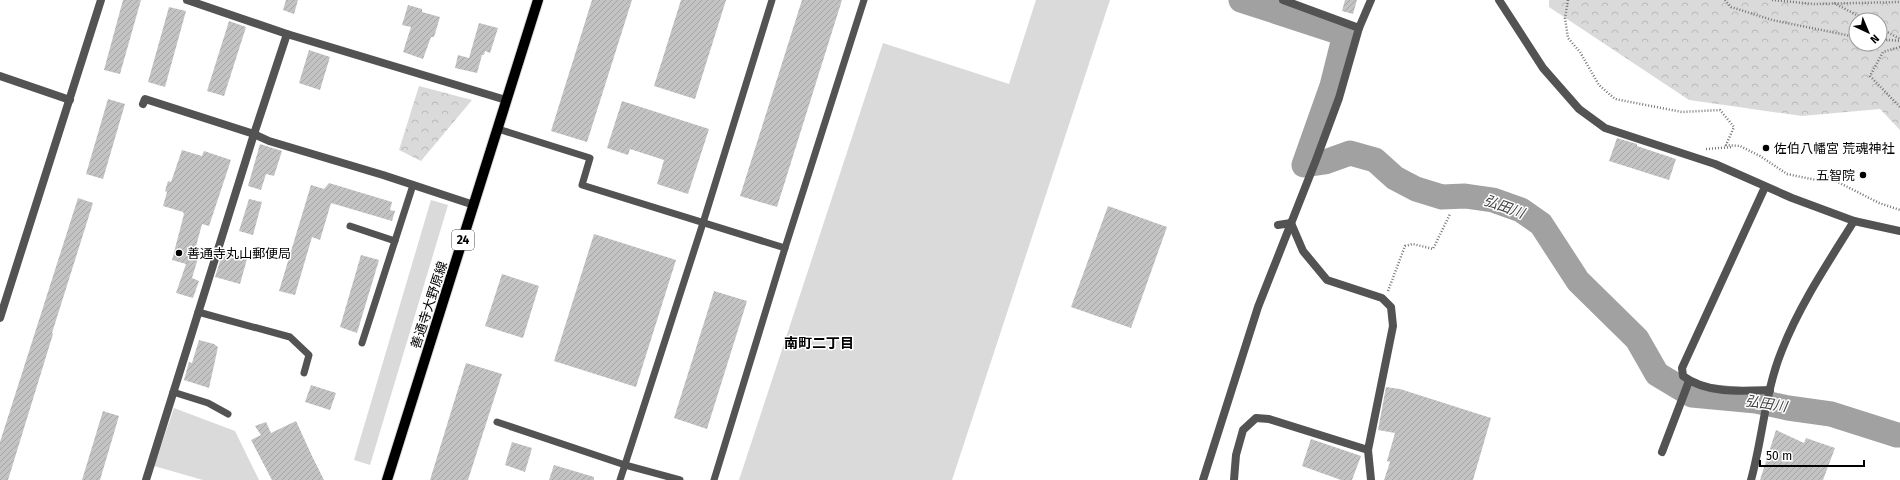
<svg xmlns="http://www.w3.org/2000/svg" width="1900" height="480" viewBox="0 0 1900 480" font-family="'Fira Sans','Noto Sans JP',sans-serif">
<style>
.forest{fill:url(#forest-crowns);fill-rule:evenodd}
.park{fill:#dadada}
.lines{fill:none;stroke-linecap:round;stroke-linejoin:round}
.river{stroke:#a1a1a1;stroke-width:25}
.building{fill:url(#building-hatch)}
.primary-casing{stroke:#dbdbdb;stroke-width:12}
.path{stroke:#757575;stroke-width:2.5;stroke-dasharray:1 2;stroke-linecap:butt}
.service{stroke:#535353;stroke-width:7}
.minor{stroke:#535353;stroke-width:8}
.primary{stroke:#000;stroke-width:10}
.poi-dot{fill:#000;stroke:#fff;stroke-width:1.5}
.labels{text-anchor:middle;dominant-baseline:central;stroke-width:3;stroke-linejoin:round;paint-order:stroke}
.shield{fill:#fff;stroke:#4c4c4c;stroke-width:1}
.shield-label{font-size:12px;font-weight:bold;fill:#000}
.poi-label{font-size:13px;fill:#000;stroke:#fff;text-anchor:start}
.street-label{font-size:13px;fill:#000;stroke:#fff}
.water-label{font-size:14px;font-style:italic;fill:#424242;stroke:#fff}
.neighbourhood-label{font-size:14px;font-weight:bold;fill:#000;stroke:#fff}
</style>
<defs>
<pattern id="forest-crowns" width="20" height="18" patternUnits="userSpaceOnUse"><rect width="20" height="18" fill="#dadada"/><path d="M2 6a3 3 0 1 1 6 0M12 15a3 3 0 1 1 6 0" fill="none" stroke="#b9b9b9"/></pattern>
<pattern id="building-hatch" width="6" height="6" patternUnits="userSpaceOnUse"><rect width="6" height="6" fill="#c3c3c3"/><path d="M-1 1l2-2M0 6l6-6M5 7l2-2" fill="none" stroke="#a6a6a6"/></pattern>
</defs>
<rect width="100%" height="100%" fill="#fff"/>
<!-- forest -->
<g class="forest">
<path d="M1549,0H1900V130L1880,109L1802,116L1689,100L1549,7ZM1856,20H1880V44H1856Z"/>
<polygon points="419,86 472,100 421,161 399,150"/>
</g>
<!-- park -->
<g class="park">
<polygon points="1036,0 1110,0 952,480 739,480 883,43 1009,84"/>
<polygon points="431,200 448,205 370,465 354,460"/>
<polygon points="174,408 235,431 259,480 203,480 154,466"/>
</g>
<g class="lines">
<!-- river -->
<polyline class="river" points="1241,0 1345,34 1332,86 1304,165 1325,162 1350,153 1375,160 1395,178 1416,189 1442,197 1465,196 1493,200 1521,210 1541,224 1578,281 1637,339 1657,374 1692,395 1756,401 1788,408 1831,414 1897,435 1900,435"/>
</g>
<!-- building -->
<g class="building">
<polygon points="123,0 141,0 120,74 104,70"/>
<polygon points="286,0 298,0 294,14 283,10"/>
<polygon points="592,0 632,0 587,142 551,131"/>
<polygon points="681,0 726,0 695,99 654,86"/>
<polygon points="802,0 842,0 777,207 740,196"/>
<polygon points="1345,0 1357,0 1353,14 1342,11"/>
<polygon points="408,5 422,9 422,12 440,17 434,37 431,37 423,59 403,52 411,27 402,25"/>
<polygon points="169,7 186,11 165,87 148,82"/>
<polygon points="229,21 246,27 224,96 207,91"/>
<polygon points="479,23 498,28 490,53 485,51 484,55 482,55 477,73 455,68 458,55 469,58"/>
<polygon points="309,50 330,57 320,90 299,83"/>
<polygon points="108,99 125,104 103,179 86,174"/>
<polygon points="622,101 709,129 688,194 657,184 664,160 630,149 628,155 607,148"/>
<polygon points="1617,138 1637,144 1637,146 1676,159 1669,180 1609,161"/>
<polygon points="260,144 282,151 274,176 266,174 261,190 248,186"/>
<polygon points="182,150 202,156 204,151 231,160 209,226 202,224 195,250 200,252 192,278 199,281 193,298 176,293 186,264 172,260 184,214 183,212 163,206 167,192 165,191 168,181 171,182"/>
<polygon points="329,183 392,202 390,210 395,211 392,221 331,203 320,240 312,237 295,295 279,291 311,185 324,189"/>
<polygon points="78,198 93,203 52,333 53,334 8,480 0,480 0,442"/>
<polygon points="249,199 262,202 253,235 239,231"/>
<polygon points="1108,206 1167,227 1131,328 1071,307"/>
<polygon points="594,234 676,260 636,387 554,361"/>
<polygon points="223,252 247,259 240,284 215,277"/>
<polygon points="361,255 379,260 357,333 340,327"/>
<polygon points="502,274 539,286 523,338 485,326"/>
<polygon points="714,291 747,301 707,429 674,418"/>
<polygon points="199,340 214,344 218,347 209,388 184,380 189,362 192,363"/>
<polygon points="466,363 502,374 468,480 430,480"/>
<polygon points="311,385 336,393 330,410 305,402"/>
<polygon points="1386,387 1400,389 1491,418 1473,480 1384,480 1390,462 1387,461 1395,433 1378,430"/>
<polygon points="103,411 119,416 100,480 82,480"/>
<polygon points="296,421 312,456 324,480 272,480 251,440 261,435 255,426 266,422 271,433"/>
<polygon points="1776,430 1804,443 1806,438 1835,448 1823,480 1760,480"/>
<polygon points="1311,439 1361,456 1352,480 1341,480 1302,466"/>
<polygon points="512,442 532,448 525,472 505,465"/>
<polygon points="554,465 594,477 594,480 549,480"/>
</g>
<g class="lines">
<defs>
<polyline id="primary" points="387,480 538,0"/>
</defs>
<!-- primary casing -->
<use href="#primary" class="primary-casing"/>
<!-- path -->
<g class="path">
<polyline points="1568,0 1565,18 1568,38 1580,52 1599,85 1615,99 1682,112 1720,110 1734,127 1726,145 1740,146 1760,156 1787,174 1816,180 1828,177 1879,203 1900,210"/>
<polyline points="1725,0 1731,7 1772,20 1856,37"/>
<polyline points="1772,0 1814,4 1900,2"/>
<polyline points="1834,3 1866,20"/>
<polyline points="1880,28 1900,39"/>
<polyline points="1880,39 1900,41"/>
<polyline points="1900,47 1883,52 1870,76 1900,107"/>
<polyline points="1706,149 1733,147"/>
<polyline points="1388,291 1405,246 1413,244 1433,249 1450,214"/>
</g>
<!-- service -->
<g class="service">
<polyline points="498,129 590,158 582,185 785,248"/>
<polyline points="350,226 395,241"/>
<polyline points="198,312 290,337 309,355 304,373"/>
<polyline points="362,343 413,185"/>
<polyline points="173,392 208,403 228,414"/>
<polyline points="497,422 625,465 680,480"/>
<polyline points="620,480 703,223 772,0"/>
<polyline points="714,480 785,248 864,0"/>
</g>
<!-- minor -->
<g class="minor">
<polyline points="187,0 287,34 506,100"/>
<polyline points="1283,0 1359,28"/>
<polyline points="1499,0 1543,68 1579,109 1605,128 1715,164 1792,198 1854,221 1900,231"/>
<polyline points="0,76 70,100"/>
<polyline points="143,104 145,99 254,134 269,141 383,175 474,205"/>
<path d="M1765,187L1682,368L1683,376C1707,394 1742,391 1770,390"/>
<polyline points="1278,225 1291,223 1303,251 1327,280 1382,298 1391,307 1393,326 1368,450 1371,480"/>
<polyline points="0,318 101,0"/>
<polyline points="1662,452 1689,381"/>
<polyline points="146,480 254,134 287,34"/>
<polyline points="1203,480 1258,307 1316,160 1339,98 1359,28 1371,0"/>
<polyline points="1234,480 1236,455 1243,430 1256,418 1269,419 1368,450"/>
<path d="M1751,480C1763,437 1765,391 1782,350C1800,304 1828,263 1854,221"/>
</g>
<!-- primary -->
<use href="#primary" class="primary"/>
</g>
<!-- markers -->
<g class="poi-dot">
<circle cx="1766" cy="148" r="4"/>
<circle cx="1863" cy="175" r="4"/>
<circle cx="179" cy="253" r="4"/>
</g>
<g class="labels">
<!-- shield labels -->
<rect class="shield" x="452" y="230" width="22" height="20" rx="3"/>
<g class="shield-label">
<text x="463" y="240">24</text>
</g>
<!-- poi labels -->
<g class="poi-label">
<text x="1774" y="148">佐伯八幡宮 荒魂神社</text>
<text x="1855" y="175" text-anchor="end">五智院</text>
<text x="187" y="253">善通寺丸山郵便局</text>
</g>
<!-- street labels -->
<g class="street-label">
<text transform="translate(429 305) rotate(-72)">善通寺大野原線</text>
</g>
<!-- water labels -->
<g class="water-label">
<text transform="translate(1504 207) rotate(20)">弘田川</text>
<text transform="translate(1766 404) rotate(9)">弘田川</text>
</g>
<!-- neighbourhood labels -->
<g class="neighbourhood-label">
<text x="819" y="343">南町二丁目</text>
</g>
</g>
<!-- north arrow -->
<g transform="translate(1868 32) rotate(136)"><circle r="19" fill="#ffffff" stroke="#999999"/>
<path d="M0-3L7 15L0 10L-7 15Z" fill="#000000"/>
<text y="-6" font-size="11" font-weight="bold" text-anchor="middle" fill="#000000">N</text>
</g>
<!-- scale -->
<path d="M1760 460v6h104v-6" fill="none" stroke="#000000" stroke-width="2"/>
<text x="1766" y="460" font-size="12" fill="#000000" stroke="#ffffff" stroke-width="3" paint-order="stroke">50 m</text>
</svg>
